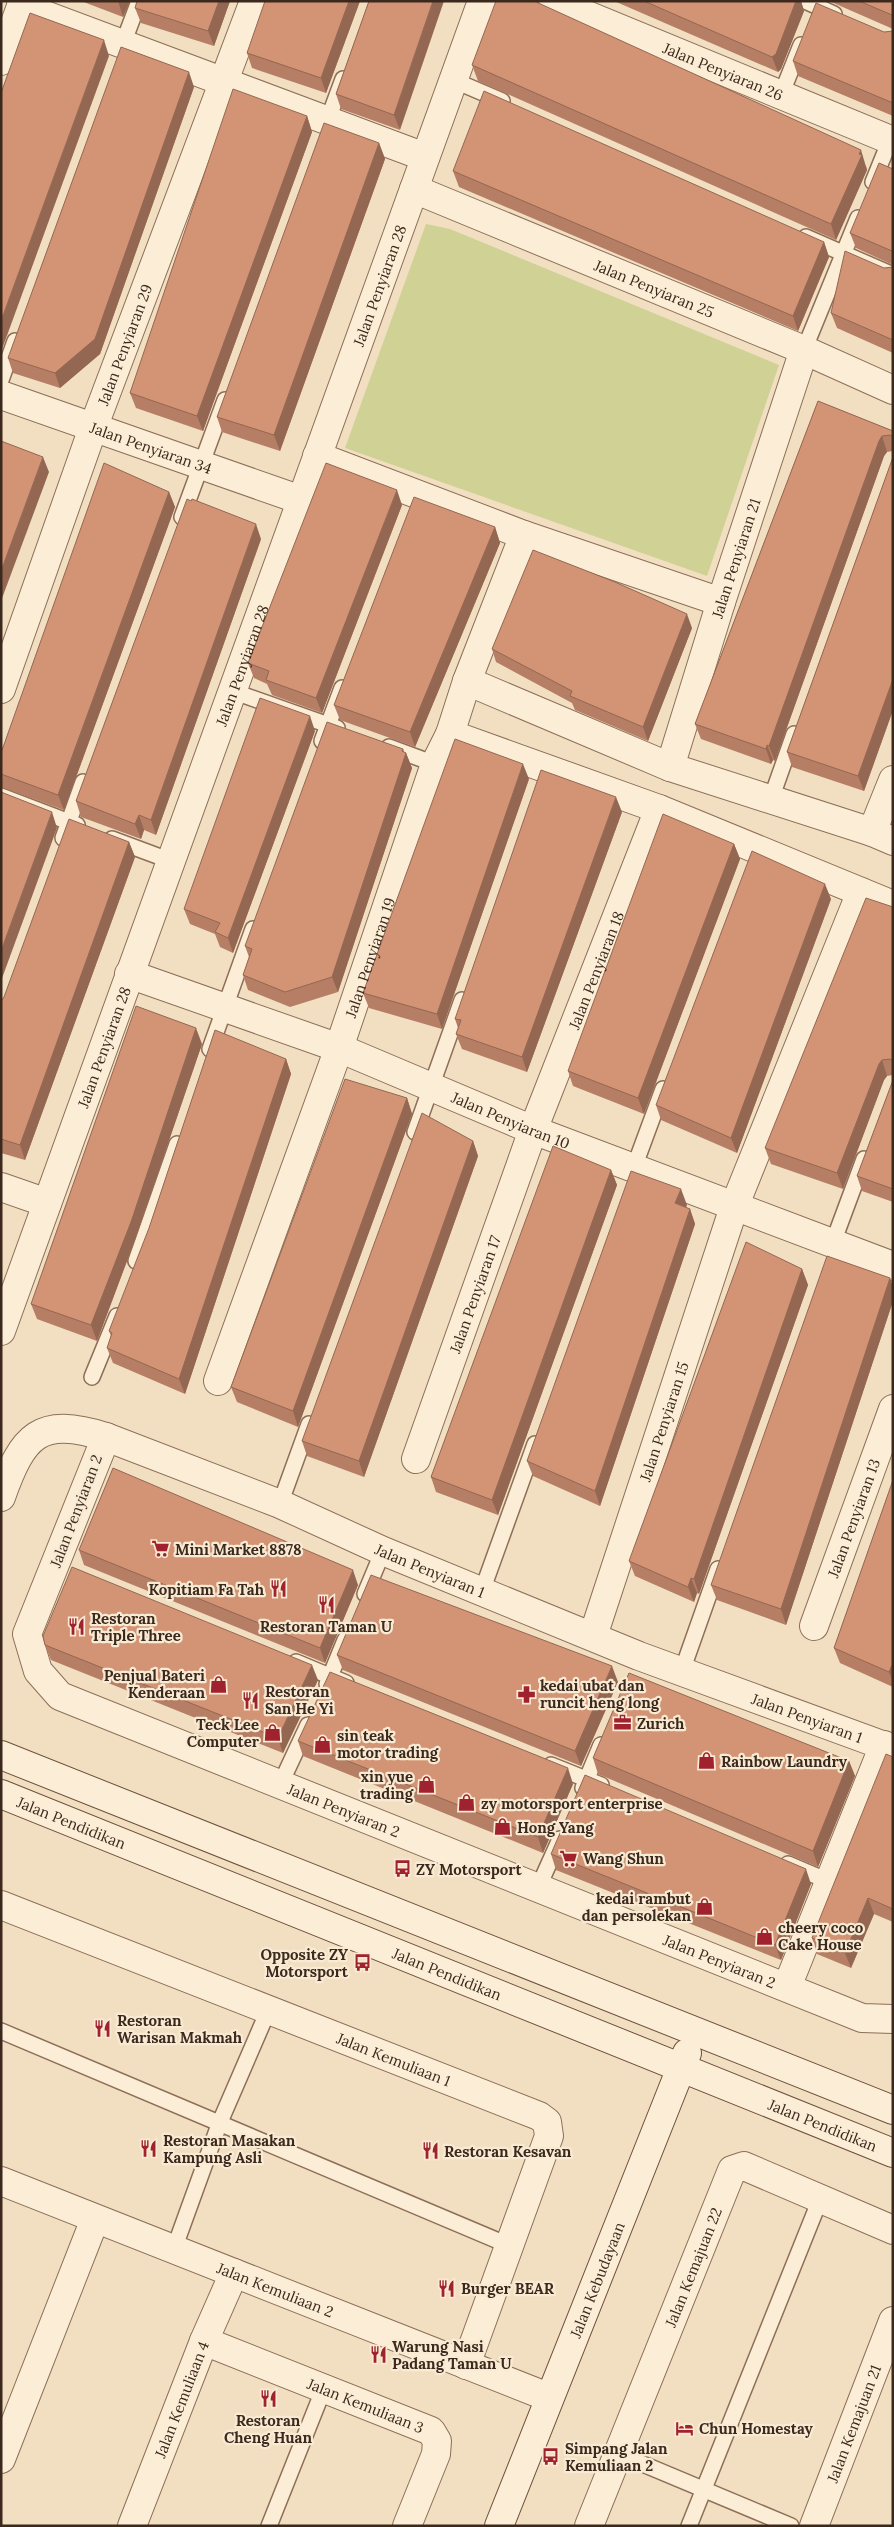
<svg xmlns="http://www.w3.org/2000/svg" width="894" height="2527" viewBox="0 0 894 2527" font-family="Lora,serif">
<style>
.green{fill:#cfd195}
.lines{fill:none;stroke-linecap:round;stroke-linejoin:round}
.lane-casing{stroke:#8d6f58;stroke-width:18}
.street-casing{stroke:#8d6f58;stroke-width:30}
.secondary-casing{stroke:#6f503b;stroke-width:30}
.lane{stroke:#fbedd6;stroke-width:15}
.street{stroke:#fbedd6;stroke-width:28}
.secondary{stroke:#fbedd6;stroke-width:28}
.wall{fill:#b57e65}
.shaded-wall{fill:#946752}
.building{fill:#d39375;stroke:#946752}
.labels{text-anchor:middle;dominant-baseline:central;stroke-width:4.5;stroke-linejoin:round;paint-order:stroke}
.street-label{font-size:15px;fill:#3c291d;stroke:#f8ead3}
.poi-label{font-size:15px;font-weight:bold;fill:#3c291d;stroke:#f8ead3;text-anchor:start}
</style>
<rect width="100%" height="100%" fill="#f2dfc2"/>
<!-- green -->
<polygon class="green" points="426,224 450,229 779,365 707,576 345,448"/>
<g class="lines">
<defs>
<g id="lane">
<polyline points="805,1 834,14"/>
<polyline points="121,49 139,1"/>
<polyline points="453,80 502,101"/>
<polyline points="781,95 801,45"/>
<polyline points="326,125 343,79"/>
<polyline points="873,182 890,140"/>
<polyline points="806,237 893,275"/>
<polyline points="804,350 858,218"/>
<polyline points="1,380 15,341"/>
<polyline points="182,517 225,400"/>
<polyline points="232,691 337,728"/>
<polyline points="322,741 342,688"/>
<polyline points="389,747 435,764"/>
<polyline points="1,796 77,825"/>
<polyline points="771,799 794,734"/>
<polyline points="63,838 83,782"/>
<polyline points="112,839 171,861"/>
<polyline points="210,1049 253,929"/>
<polyline points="415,1132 462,1000"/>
<polyline points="632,1173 663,1089"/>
<polyline points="831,1248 864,1159"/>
<polyline points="136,1261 177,1144"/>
<polyline points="92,1377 117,1316"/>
<polyline points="280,1504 309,1424"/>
<polyline points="482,1591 535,1444"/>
<polyline points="365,1594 383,1551"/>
<polyline points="296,1662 346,1683"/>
<polyline points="682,1671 718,1569"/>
<polyline points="327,1684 345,1640"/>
<polyline points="551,1765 601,1785"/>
<polyline points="280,1785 308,1725"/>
<polyline points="583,1788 601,1745"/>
<polyline points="788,1864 828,1881"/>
<polyline points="538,1888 560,1839"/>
<polyline points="1,2031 508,2245"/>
<polyline points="174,2249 220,2122 268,2011"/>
<polyline points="619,2454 791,2526"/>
<polyline points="269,2526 324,2388"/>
<polyline points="689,2526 821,2197"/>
</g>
<g id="street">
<path id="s1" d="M553,1L893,141"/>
<polyline points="21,6 425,157"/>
<polyline points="1,61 23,1"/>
<path id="s2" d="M414,189L804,350L893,390"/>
<path id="s3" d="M1,395L301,500"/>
<polyline points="317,456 524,535 721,602"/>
<polyline points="467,681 670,767 872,832 893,841"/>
<path id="s4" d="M1,689L93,428L254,1"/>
<polyline points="450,734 659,809 893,905"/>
<path id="s5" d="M670,767L721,602L804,350"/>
<polyline points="872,832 893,780"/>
<path id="s6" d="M129,974L339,1048L533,1130L893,1266"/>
<polyline points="1,1187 47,1203"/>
<path id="s7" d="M1,1331L482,1"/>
<path id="s8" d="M218,1381L339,1048L435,764L450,734L467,681L524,535"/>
<path id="s9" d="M106,1437L27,1634L38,1671L60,1696L862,2018L893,2019"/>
<path id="s10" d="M416,1459L533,1130L659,809"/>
<path id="s11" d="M1,1497C23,1435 39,1416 106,1437L280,1504L383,1551L639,1656L893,1749"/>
<path id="s12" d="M814,1626L893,1409"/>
<path id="s13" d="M593,1636L734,1207L861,892"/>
<path id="s14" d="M1,1905L539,2116L547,2122L549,2136L466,2365"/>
<polyline points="787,1987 884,1745"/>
<path id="s15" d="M1,2181L548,2397"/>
<path id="s16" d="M204,2341L431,2431L437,2441L436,2454L407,2526"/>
<polyline points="1,2459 95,2219"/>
<path id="s17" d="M132,2526L204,2341L234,2273"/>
<path id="s18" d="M589,2526L732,2170L744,2166L893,2230"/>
<path id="s19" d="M814,2526L893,2321"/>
</g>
<g id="secondary">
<polyline points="1,1755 893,2110"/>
<path id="s20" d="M1,1794L893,2153"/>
<path id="s21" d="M499,2526L687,2053"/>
</g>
</defs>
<!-- lane casing -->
<use href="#lane" class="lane-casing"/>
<!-- street casing -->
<use href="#street" class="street-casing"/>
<!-- secondary casing -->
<use href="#secondary" class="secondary-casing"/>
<!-- lane -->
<use href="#lane" class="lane"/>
<!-- street -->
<use href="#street" class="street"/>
<!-- secondary -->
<use href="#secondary" class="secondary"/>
</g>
<!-- wall -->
<g class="wall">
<polygon points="81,1 130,1 123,17"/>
<polygon points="230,1 214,46 141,23 135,8"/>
<polygon points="360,1 326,93 252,68 247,53"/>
<polygon points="369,1 400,130 341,109 336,94"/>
<polygon points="614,1 801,1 804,11 781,69 778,72"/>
<polygon points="829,1 893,1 893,29"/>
<polygon points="884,32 893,32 893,116 798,76 793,61"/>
<polygon points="472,65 866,166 867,170 836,240 478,81"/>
<polygon points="194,87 100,354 60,388 13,373 8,358"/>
<polygon points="307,116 312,132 203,431 136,408 130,393"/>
<polygon points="379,143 385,159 280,451 222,432 217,417"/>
<polygon points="893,169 893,265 856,248 850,233"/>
<polygon points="453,171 824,242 829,257 798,331 459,187"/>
<polygon points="893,267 893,353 837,328 831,313 884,268"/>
<polygon points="818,401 893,431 893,451 887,452 884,456 775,761 773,760 771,764 701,739 695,724"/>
<polygon points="893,457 893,710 864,791 792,767 787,752"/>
<polygon points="169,492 175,507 64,810 1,787 1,753"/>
<polygon points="402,505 322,713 272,695 267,684 254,678 248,663"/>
<polygon points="495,527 500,543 415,747 340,720 334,705"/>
<polygon points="261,539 156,835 144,830 141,839 81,817 76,801"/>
<polygon points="692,628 648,741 575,710 572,703 496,662 492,649"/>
<polygon points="315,731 233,953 220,947 215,934 190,924 184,909"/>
<polygon points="403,749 404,752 406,753 412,768 338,992 290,1007 248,990 243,975 249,957 245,946"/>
<polygon points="529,779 442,1029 369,1008 363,993"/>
<polygon points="622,812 527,1072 462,1049 456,1034 458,1028 455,1019"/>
<polygon points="129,842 135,857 25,1160 1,1153 1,1001"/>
<polygon points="734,844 740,859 644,1114 573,1086 568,1071"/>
<polygon points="831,899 737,1153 661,1120 656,1105"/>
<polygon points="893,907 893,1075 887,1076 884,1080 843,1189 771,1164 765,1148"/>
<polygon points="202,1044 136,1237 97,1341 37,1319 31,1304"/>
<polygon points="286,1059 291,1074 185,1394 113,1363 107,1348 111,1336 109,1331"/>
<polygon points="893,1080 893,1202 862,1191 857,1176"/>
<polygon points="407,1098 412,1114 298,1427 237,1402 231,1387"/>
<polygon points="473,1141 478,1156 364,1477 307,1456 302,1441"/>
<polygon points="611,1170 617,1185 498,1515 436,1492 431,1477"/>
<polygon points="687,1205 685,1207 690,1209 695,1224 600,1506 533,1476 527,1461"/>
<polygon points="802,1269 808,1285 699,1594 697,1593 694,1602 635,1576 629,1561"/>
<polygon points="890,1278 893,1287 893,1301 786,1625 717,1600 711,1585"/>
<polygon points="893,1480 893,1687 840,1663 834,1648"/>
<polygon points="79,1550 358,1585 325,1663 84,1565"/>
<polygon points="45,1645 318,1680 283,1753 51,1660"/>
<polygon points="337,1655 618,1682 581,1766 343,1670"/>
<polygon points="298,1741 573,1784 543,1853 303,1756"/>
<polygon points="893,1757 893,1922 874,1914 851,1968 817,1954 812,1938"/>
<polygon points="593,1758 849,1761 855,1776 818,1867 598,1774"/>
<polygon points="551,1854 811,1884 781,1960 556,1870"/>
</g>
<!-- shaded-wall -->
<g class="shaded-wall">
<polygon points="118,1 130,1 123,17"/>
<polygon points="219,1 230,1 214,46 208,31"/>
<polygon points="349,1 360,1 326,93 321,78"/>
<polygon points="433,1 444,1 400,130 394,115"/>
<polygon points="795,1 801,1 804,11 781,69 778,72 772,57"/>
<polygon points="104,40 109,56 1,352 1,321"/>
<polygon points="189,72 194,87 100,354 60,388 55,373"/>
<polygon points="307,116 312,132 203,431 197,416"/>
<polygon points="379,143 385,159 280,451 274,435"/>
<polygon points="861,150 867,170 836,240 831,224"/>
<polygon points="824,242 829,257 798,331 793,316"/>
<polygon points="882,436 887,452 884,456 775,761 769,746 879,441"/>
<polygon points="43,457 49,472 1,601 1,571"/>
<polygon points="397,490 402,505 322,713 316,698"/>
<polygon points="169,492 175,507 64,810 58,795"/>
<polygon points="256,524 261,539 156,835 151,820"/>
<polygon points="495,527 500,543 415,747 410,732"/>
<polygon points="687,614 692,628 648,741 643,727"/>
<polygon points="893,679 893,710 864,791 858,776"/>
<polygon points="310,716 315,731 233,953 228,938"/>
<polygon points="767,745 773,760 771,764 766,749"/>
<polygon points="403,749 405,756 406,753 412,768 338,992 332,977"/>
<polygon points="523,764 529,779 442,1029 437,1014"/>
<polygon points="616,797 622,812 527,1072 522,1057"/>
<polygon points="52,812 57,828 1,981 1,951"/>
<polygon points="139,815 144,830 141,839 135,824"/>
<polygon points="129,842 135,857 25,1160 20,1145"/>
<polygon points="734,844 740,859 644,1114 638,1098"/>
<polygon points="825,884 831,899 737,1153 731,1138"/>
<polygon points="196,1028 202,1044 136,1237 97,1341 91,1325"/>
<polygon points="286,1059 291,1074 185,1394 179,1379"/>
<polygon points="882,1060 887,1076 884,1080 843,1189 837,1173 879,1064"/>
<polygon points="407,1098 412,1114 298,1427 293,1411"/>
<polygon points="473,1141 478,1156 364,1477 359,1461"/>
<polygon points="611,1170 617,1185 498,1515 492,1500"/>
<polygon points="681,1189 687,1205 681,1218 675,1203"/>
<polygon points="690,1209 695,1224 600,1506 595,1491"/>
<polygon points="802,1269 808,1285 699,1594 694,1579"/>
<polygon points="890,1278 893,1287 893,1301 786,1625 781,1609"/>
<polygon points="353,1570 358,1585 325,1663 320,1648"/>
<polygon points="691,1578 697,1593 694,1602 688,1587"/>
<polygon points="312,1665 318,1680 283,1753 278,1738"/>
<polygon points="892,1665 893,1667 893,1682 889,1672"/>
<polygon points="612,1666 618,1682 581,1766 575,1751"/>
<polygon points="849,1761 855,1776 818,1867 813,1851"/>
<polygon points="568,1768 573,1784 543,1853 538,1837"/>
<polygon points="806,1869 811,1884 781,1960 775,1945"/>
<polygon points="868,1898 874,1914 851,1968 845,1953"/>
</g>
<!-- building -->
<g class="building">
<polygon points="137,1 219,1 208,31 135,8"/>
<polygon points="265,1 349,1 321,78 247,53"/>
<polygon points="369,1 433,1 394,115 336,94"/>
<polygon points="496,1 534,1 861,150 859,154 862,155 831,224 472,65"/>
<polygon points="644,1 796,1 776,54 772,57"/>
<polygon points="859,1 893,1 893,16 892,15"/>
<polygon points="816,3 884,32 893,31 893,103 793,61"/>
<polygon points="30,13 104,40 1,321 1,93"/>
<polygon points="121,47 189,72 95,339 55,373 8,358"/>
<polygon points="233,89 307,116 197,416 130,393"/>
<polygon points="484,91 824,242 793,316 453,171"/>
<polygon points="324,123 379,143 274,435 217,417"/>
<polygon points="879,163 893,169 893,253 892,251 850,233"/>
<polygon points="845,251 884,268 893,267 893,340 831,313"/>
<polygon points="818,401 893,431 893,437 890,435 882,436 879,441 769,746 767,745 766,749 695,724"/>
<polygon points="1,441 43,457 1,571"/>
<polygon points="893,457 893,679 858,776 787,752"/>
<polygon points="104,463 169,492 58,795 1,774 1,753"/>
<polygon points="326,463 397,490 316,698 266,680 269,671 248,663"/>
<polygon points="414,497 495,527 410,732 334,705"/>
<polygon points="187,499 191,501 192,499 256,524 151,820 139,815 135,824 76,801"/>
<polygon points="533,550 615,582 687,614 643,727 570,696 572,691 492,649"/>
<polygon points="260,698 310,716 228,938 215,932 220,923 184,909"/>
<polygon points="327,722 403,749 402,751 406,753 332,977 285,992 243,975 252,949 245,946"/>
<polygon points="455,739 523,764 437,1014 363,993"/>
<polygon points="541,770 616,797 522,1057 456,1034 461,1020 455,1019"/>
<polygon points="1,792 52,812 1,951"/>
<polygon points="663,814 734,844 638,1098 568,1071"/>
<polygon points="69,819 129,842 20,1145 1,1139 1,1001 4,997"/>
<polygon points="752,851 825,884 731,1138 656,1105"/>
<polygon points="866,898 893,907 893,1061 890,1059 882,1060 879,1064 837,1173 765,1148"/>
<polygon points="136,1006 196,1028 131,1222 91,1325 31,1304"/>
<polygon points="215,1030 286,1059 179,1379 107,1348 112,1333 109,1331 149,1228"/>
<polygon points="345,1079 407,1098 293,1411 231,1387"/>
<polygon points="893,1080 893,1189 857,1176"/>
<polygon points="422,1113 473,1141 359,1461 302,1441"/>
<polygon points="553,1146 611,1170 492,1500 431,1477"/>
<polygon points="631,1171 681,1189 675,1203 690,1209 595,1491 527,1461"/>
<polygon points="746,1242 802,1269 694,1579 691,1578 688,1587 629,1561"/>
<polygon points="827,1256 890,1278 781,1609 711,1585"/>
<polygon points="113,1468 353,1570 320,1648 79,1550"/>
<polygon points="893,1480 893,1665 892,1665 889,1672 834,1648"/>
<polygon points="72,1567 312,1665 278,1738 45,1645 43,1636"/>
<polygon points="371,1575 612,1666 575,1751 337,1655"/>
<polygon points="330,1672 568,1768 538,1837 298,1741"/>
<polygon points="629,1673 849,1761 813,1851 593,1758"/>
<polygon points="886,1754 893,1757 893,1909 868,1898 845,1953 812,1938"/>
<polygon points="585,1775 806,1869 775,1945 551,1854"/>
</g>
<!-- icons -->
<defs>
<symbol id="supermarket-bare" viewBox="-9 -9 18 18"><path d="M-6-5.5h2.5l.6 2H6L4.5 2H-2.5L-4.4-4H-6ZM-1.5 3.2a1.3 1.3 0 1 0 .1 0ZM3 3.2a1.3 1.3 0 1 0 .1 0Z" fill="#a1222f" stroke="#f8ead3" stroke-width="2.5" paint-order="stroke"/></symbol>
<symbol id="restaurant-bare" viewBox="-9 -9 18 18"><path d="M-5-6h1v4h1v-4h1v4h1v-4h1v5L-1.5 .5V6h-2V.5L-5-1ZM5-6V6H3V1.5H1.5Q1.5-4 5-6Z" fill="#a1222f" stroke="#f8ead3" stroke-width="2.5" paint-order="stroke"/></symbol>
<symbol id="shop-bare" viewBox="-9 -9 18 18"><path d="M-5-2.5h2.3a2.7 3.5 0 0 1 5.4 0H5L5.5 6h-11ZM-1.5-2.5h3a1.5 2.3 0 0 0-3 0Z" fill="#a1222f" stroke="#f8ead3" stroke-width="2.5" paint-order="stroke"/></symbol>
<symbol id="pharmacy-bare" viewBox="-9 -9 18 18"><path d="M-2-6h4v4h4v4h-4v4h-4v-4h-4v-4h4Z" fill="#a1222f" stroke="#f8ead3" stroke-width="2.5" paint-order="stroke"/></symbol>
<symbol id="office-bare" viewBox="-9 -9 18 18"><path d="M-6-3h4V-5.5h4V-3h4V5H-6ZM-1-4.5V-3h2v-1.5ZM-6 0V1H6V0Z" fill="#a1222f" stroke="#f8ead3" stroke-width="2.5" paint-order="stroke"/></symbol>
<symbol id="bus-bare" viewBox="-9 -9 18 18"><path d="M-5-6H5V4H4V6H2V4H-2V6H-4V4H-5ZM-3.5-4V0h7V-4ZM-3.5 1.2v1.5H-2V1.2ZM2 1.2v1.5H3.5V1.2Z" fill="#a1222f" stroke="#f8ead3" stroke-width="2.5" paint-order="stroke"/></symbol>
<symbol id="hotel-bare" viewBox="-9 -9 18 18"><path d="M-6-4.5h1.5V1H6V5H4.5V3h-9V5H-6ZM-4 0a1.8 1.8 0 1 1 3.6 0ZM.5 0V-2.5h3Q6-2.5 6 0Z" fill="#a1222f" stroke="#f8ead3" stroke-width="2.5" paint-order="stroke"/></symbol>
</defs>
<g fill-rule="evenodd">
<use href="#supermarket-bare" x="148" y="1536" width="25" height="25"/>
<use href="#restaurant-bare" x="266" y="1576" width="25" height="25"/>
<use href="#restaurant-bare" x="314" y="1592" width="25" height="25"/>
<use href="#restaurant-bare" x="64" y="1614" width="25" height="25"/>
<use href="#shop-bare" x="206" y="1672" width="25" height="25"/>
<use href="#pharmacy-bare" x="514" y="1682" width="25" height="25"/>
<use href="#restaurant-bare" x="238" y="1688" width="25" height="25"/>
<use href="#office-bare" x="610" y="1710" width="25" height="25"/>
<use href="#shop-bare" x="260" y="1720" width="25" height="25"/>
<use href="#shop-bare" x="310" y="1732" width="25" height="25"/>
<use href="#shop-bare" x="694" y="1748" width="25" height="25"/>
<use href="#shop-bare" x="414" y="1772" width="25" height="25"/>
<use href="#shop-bare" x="454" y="1790" width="25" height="25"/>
<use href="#shop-bare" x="490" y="1814" width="25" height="25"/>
<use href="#supermarket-bare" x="556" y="1846" width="25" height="25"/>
<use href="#bus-bare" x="390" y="1856" width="25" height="25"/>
<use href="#shop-bare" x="692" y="1894" width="25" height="25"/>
<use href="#shop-bare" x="752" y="1924" width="25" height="25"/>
<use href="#bus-bare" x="350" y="1950" width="25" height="25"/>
<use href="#restaurant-bare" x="90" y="2016" width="25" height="25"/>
<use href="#restaurant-bare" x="136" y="2136" width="25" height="25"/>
<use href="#restaurant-bare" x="418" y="2138" width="25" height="25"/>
<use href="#restaurant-bare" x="434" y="2276" width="25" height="25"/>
<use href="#restaurant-bare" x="366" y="2342" width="25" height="25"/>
<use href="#restaurant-bare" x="256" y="2386" width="25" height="25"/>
<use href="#hotel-bare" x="672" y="2416" width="25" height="25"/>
<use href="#bus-bare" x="538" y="2444" width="25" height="25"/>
</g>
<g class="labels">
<!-- street labels -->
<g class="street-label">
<text stroke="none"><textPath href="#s1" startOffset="184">Jalan Penyiaran 26</textPath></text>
<text stroke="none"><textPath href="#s7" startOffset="1112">Jalan Penyiaran 28</textPath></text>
<text stroke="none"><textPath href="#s2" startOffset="260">Jalan Penyiaran 25</textPath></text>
<text stroke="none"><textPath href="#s4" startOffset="366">Jalan Penyiaran 29</textPath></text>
<text stroke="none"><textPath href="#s3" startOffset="159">Jalan Penyiaran 34</textPath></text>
<text stroke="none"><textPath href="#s5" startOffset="219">Jalan Penyiaran 21</textPath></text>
<text stroke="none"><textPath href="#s7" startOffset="708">Jalan Penyiaran 28</textPath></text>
<text stroke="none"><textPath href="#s8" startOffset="450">Jalan Penyiaran 19</textPath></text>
<text stroke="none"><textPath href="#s10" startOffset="521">Jalan Penyiaran 18</textPath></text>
<text stroke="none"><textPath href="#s7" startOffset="302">Jalan Penyiaran 28</textPath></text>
<text stroke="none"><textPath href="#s6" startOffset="409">Jalan Penyiaran 10</textPath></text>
<text stroke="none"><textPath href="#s10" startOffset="175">Jalan Penyiaran 17</textPath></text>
<text stroke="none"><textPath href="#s13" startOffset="226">Jalan Penyiaran 15</textPath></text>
<text transform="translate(76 1511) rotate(-69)">Jalan Penyiaran 2</text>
<text stroke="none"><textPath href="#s12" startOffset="115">Jalan Penyiaran 13</textPath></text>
<text stroke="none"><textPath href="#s11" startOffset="494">Jalan Penyiaran 1</textPath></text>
<text stroke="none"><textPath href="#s11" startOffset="899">Jalan Penyiaran 1</textPath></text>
<text stroke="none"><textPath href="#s9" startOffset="590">Jalan Penyiaran 2</textPath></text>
<text stroke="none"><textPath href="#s20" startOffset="76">Jalan Pendidikan</textPath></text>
<text stroke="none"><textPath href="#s9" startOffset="995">Jalan Penyiaran 2</textPath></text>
<text stroke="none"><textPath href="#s20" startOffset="481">Jalan Pendidikan</textPath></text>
<text stroke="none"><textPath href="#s14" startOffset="422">Jalan Kemuliaan 1</textPath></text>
<text stroke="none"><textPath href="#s20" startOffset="886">Jalan Pendidikan</textPath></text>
<text stroke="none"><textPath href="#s18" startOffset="279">Jalan Kemajuan 22</textPath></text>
<text stroke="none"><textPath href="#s21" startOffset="265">Jalan Kebudayaan</textPath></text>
<text stroke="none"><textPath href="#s15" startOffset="295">Jalan Kemuliaan 2</textPath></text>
<text stroke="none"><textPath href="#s17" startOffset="136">Jalan Kemuliaan 4</textPath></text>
<text stroke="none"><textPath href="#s16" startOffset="174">Jalan Kemuliaan 3</textPath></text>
<text stroke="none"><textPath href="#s19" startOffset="110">Jalan Kemajuan 21</textPath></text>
</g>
<!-- poi labels -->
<g class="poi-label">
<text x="175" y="1549">Mini Market 8878</text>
<text x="264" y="1589" text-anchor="end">Kopitiam Fa Tah</text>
<text x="91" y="1618">Restoran<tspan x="91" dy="17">Triple Three</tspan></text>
<text x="326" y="1626" text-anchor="middle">Restoran Taman U</text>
<text x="205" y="1675" text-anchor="end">Penjual Bateri<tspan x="205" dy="17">Kenderaan</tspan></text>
<text x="540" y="1685">kedai ubat dan<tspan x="540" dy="17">runcit heng long</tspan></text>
<text x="265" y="1691">Restoran<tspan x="265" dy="17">San He Yi</tspan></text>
<text x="637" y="1723">Zurich</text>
<text x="259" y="1724" text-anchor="end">Teck Lee<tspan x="259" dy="17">Computer</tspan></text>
<text x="337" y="1735">sin teak<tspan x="337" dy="17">motor trading</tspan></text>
<text x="721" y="1761">Rainbow Laundry</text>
<text x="413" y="1776" text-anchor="end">xin yue<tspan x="413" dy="17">trading</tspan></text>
<text x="481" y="1803">zy motorsport enterprise</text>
<text x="517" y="1827">Hong Yang</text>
<text x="583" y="1858">Wang Shun</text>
<text x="416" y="1869">ZY Motorsport</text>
<text x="691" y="1898" text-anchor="end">kedai rambut<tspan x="691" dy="17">dan persolekan</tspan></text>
<text x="778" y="1927">cheery coco<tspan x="778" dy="17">Cake House</tspan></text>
<text x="348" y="1954" text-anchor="end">Opposite ZY<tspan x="348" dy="17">Motorsport</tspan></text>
<text x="117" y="2020">Restoran<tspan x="117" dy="17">Warisan Makmah</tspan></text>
<text x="163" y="2140">Restoran Masakan<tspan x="163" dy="17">Kampung Asli</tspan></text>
<text x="444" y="2151">Restoran Kesavan</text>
<text x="461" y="2288">Burger BEAR</text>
<text x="392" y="2346">Warung Nasi<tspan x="392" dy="17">Padang Taman U</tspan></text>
<text x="268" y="2420" text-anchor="middle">Restoran<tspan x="268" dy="17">Cheng Huan</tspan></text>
<text x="699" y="2428">Chun Homestay</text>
<text x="565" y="2448">Simpang Jalan<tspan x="565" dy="17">Kemuliaan 2</tspan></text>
</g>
</g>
<!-- border -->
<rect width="894" height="2527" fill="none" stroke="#3c291d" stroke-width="5"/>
</svg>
